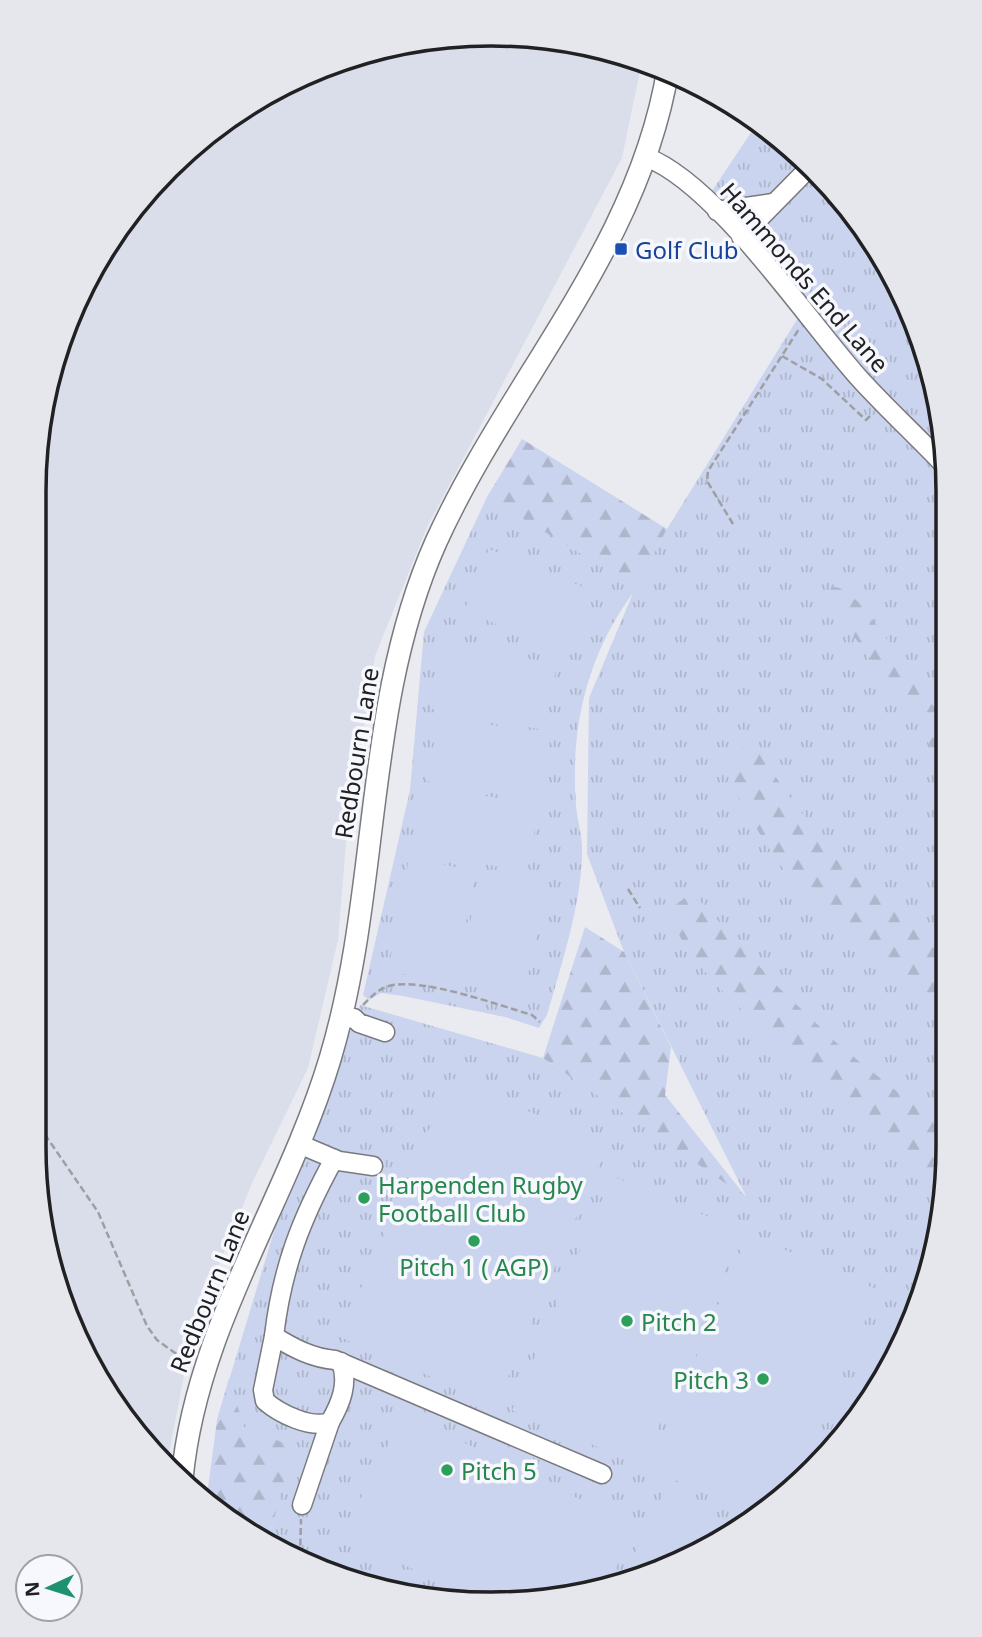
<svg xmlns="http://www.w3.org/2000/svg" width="982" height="1637" viewBox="0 0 982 1637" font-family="'Noto Sans',sans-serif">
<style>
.built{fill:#d9deea}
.grass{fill:url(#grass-tufts)}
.forest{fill:url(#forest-firs)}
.garden{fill:#cbd4ee}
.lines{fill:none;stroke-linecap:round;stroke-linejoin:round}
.minor-casing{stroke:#797a7f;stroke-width:21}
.major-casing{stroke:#797a7f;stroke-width:24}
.path{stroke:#9e9fa3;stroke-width:2.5;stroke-dasharray:7 3.5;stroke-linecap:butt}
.minor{stroke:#fff;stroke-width:18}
.major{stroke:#fff;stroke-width:21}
.transit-dot{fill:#1a4fb4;stroke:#f6f8fd;stroke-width:2.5}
.leisure-dot{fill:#2e9e5b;stroke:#f6f8fd;stroke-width:2.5}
.labels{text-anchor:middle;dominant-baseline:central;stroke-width:7;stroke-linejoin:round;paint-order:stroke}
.transit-label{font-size:24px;fill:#164399;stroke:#f6f8fd;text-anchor:start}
.street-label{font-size:24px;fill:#212123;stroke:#f6f8fd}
.leisure-label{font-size:24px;fill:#27864d;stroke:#f6f8fd;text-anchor:start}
.rim{fill:none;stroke:#212123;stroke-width:3.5}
</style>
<defs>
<pattern id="grass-tufts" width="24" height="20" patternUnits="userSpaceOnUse" patternTransform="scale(1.75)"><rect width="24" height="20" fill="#cbd4ee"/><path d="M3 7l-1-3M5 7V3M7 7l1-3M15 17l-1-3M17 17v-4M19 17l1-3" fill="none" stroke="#aeb6cc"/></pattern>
<pattern id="forest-firs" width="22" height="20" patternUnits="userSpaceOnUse" patternTransform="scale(1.75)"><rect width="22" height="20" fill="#cbd4ee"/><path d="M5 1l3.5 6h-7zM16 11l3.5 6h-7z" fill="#aeb6cc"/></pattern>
</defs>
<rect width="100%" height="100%" fill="#e9ebf0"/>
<!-- built -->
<polygon class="built" points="491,33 581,42 642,61 622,158 427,527 375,656 346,843 338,940 308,1068 253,1181 193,1328 167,1464 128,1424 57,1293 33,1146 34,461 58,343 111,236 168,167 237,110 316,68 402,42"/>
<!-- grass -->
<path class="grass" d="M758,122L835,189L888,262L933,372L948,461V1176L924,1294L871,1401L770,1509L639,1579L491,1604L372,1584L270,1533L293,1447L217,1420L275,1228L360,1005L543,1058L746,1196L624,952L587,854L589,698L633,593C587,655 570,728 576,805C577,819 582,834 582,848C583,899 561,966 547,1015L539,1028L505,1017L403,996L381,993L369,1000L363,995L410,790L424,632L487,497L636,586L667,529L806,305L772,255L712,191Z"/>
<!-- forest -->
<g class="forest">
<polygon points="522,439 667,529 636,587 487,497"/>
<path d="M833,587C858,585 902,664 916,685C925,698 937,710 948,722V778L912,714L828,602L826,596Z"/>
<path d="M742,747L758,751L795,805L859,880L927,928L948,947V1016C912,980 867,957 829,923C791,888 748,819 726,772L730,754Z"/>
<path d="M689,895L702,903L778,987L841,1047L948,1132L945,1189C910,1156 874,1124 838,1093C803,1063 660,953 674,906Z"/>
<polygon points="585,927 624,952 671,1047 665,1095 747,1198 543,1058"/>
<polygon points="229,1378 244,1427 294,1447 270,1533 372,1584 344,1580 213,1509 206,1503 217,1420"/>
</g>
<!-- garden -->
<g class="garden">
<polygon points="489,549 595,592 570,654 464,611"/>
<polygon points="444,643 557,664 544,730 432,709"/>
<polygon points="439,715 551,736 539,802 427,781"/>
<polygon points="427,785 539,806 527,872 414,851"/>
<polygon points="409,858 476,871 454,984 388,971"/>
<polygon points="480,871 546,884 524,996 458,984"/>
<polygon points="451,1078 607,1145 496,1405 340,1337"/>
<polygon points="612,1176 741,1231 642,1466 512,1410"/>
<polygon points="748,1234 878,1290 798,1479 770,1509 758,1515 649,1469"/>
<polygon points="878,1321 905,1332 871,1401 820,1456"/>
<polygon points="404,1413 636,1527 608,1584 491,1604 476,1601 343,1534"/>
<polygon points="665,1492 737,1527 639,1579 620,1582"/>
</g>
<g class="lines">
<defs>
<g id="minor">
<path d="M646,157C717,184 806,319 859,378C887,409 919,438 948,469"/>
<polyline points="717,211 773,203"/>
<polyline points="741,237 810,167"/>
<polyline points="340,1019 354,1018 359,1023 385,1032"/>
<polyline points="299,1144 339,1161 373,1166"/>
<path d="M334,1159C301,1219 282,1268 274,1336C293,1348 312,1358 335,1360L602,1474"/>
<path d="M274,1336L263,1390L265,1401C280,1414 311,1429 330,1422C341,1403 349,1383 341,1362"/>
<polyline points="302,1505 330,1422"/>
</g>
<path id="major" d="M182,1479C196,1327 287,1202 330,1059C381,890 363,705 436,542C509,381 639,248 668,69"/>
</defs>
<!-- minor casing -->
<use href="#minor" class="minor-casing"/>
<!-- major casing -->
<use href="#major" class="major-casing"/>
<!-- path -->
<g class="path">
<polyline points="782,356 822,379 866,420 872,414"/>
<polyline points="733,524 707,481 708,471 799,329"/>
<polyline points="628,889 640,908"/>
<path d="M363,1005C371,997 378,989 389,986C422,977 498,1005 532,1015L540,1022"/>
<polyline points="33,1117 98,1212 147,1326 157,1340 189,1363"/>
<polyline points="300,1556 301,1519"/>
</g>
<!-- minor -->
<use href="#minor" class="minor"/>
<!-- major -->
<use href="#major" class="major"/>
</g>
<!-- markers -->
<rect class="transit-dot" x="614" y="242" width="14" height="14" rx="3.5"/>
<g class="leisure-dot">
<circle cx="364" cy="1198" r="7"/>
<circle cx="474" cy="1241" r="7"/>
<circle cx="627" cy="1321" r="7"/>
<circle cx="763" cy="1379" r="7"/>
<circle cx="447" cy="1470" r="7"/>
</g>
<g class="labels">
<!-- transit labels -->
<g class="transit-label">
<text x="635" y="249">Golf Club</text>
</g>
<!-- street labels -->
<g class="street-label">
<text transform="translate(805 277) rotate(49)">Hammonds End Lane</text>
<text transform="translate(356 753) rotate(-81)">Redbourn Lane</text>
<text transform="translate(209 1291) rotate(-68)">Redbourn Lane</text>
</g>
<!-- leisure labels -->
<g class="leisure-label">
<text x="378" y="1184">Harpenden Rugby<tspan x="378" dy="28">Football Club</tspan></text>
<text x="474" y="1266" text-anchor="middle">Pitch 1 ( AGP)</text>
<text x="641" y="1321">Pitch 2</text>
<text x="749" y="1379" text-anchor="end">Pitch 3</text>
<text x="461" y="1470">Pitch 5</text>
</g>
</g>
<!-- crop -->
<path d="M0 0H982V1637H0ZM491 46H491A445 445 0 0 1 936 491V1147A445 445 0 0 1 491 1592H491A445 445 0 0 1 46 1147V491A445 445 0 0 1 491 46Z" fill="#e5e7ec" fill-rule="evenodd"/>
<path class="rim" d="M491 46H491A445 445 0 0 1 936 491V1147A445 445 0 0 1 491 1592H491A445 445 0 0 1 46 1147V491A445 445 0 0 1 491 46Z"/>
<!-- north arrow -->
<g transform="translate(49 1588) rotate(266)"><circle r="33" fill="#f6f8fd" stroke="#a1a2a6" stroke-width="2"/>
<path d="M0-5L12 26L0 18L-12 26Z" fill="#1f9173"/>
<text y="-10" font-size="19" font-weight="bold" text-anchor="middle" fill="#212123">N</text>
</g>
</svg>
